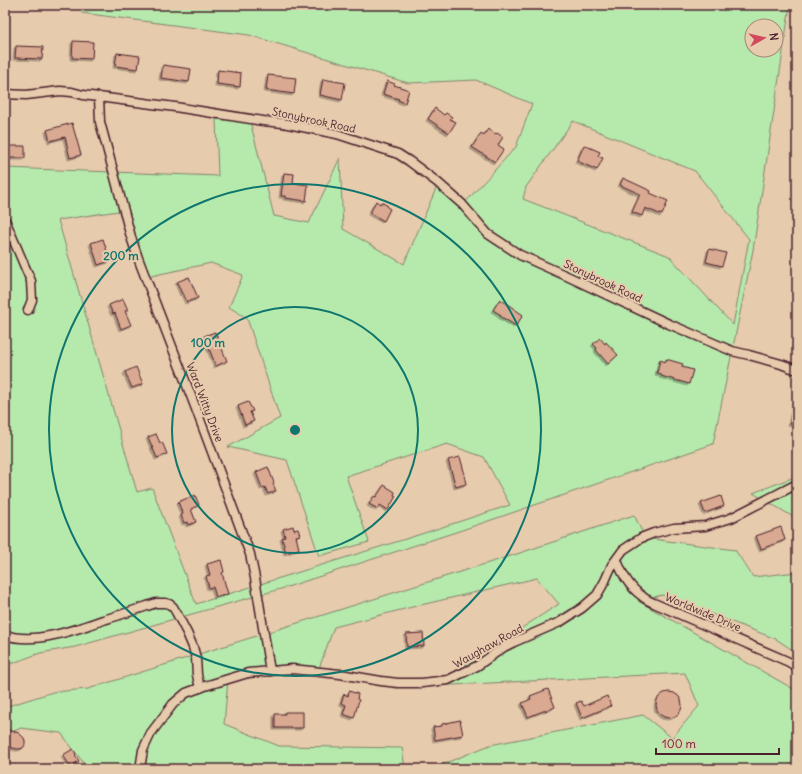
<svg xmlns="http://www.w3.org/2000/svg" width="802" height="774" viewBox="0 0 802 774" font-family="Delius,sans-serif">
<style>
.green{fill:#b6eaac;stroke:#80846c;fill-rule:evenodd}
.building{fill:#daa991;stroke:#4a1f2b;filter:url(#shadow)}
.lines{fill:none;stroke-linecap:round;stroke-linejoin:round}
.minor-casing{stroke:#4a1f2b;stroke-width:11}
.minor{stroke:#e6cbad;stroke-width:8}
.ring{fill:none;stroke:#0f766e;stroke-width:2}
.labels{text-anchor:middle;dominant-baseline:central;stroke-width:4;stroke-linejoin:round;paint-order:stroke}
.street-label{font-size:11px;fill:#4a1f2b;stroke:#e6cbad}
.centre{fill:#0f766e;stroke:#e6cbad;stroke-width:2}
.ring-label{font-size:12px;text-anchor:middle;font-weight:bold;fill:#0f766e;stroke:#e6cbad;stroke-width:4;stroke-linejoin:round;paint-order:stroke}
</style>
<defs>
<filter id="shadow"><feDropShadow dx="-2" dy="2" stdDeviation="0" flood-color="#0004"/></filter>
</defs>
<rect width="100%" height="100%" fill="#e6cbad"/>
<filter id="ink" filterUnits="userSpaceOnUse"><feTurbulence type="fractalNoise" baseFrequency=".025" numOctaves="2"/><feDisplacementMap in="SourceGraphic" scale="8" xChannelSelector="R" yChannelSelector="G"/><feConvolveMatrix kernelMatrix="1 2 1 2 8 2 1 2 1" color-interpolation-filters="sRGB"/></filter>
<g filter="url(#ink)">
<!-- green -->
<g class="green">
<path d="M82,5H790L753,250L713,444L459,531L284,588L75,647L40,653L5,666V168L218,176L216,119L250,121L274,216L309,223L340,158L343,229L404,264L438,184L462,206L516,147L532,104L476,80L408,83L249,35L82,13ZM752,26H776V50H752ZM573,121L695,171L749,239L733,325L669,256L523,199L526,187ZM125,210L146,277L211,263L243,275L229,307L247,318L280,418L228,447L287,460L319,556L369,542L346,476L447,444L484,457L510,505L412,537L196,604L152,488L137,492L58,220Z"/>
<polygon points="797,476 797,519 753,493"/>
<polygon points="634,515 645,538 735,550 753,577 797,572 797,653 776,639 662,595 638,601 797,691 797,769 431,769 490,745 643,715 672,738 699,706 685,673 432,686 559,604 537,578 412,607 334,627 318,671 228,680 224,724 279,746 402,748 405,769 88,769 61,733 21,728 5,735 5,707 53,692 88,689 517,554"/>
</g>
<!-- building -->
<g class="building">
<polygon points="73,41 93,42 92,59 72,58"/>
<polygon points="16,46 43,47 42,59 15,58"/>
<polygon points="117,53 140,56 138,69 115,66"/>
<polygon points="163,65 191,69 189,82 161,78"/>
<polygon points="218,70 241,73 240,87 217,84"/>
<polygon points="268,75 296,78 294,94 266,90"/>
<polygon points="323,79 345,83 342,100 320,95"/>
<polygon points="387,81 395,84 394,85 409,90 405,103 398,100 399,99 383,94"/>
<polygon points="435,108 444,115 446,113 452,117 450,119 456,122 449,133 428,119"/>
<polygon points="72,123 81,155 70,158 65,137 50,141 47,130"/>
<polygon points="488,129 496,134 497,133 503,137 498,145 504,149 495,162 472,147 481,133 484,135"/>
<polygon points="584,145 600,152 598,156 603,158 597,170 577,161"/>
<rect x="5" y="146" width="20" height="12"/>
<polygon points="284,173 294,174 293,183 308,185 306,201 285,198 285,196 281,196"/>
<polygon points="623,178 651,191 650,193 668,201 662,215 645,208 642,216 632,212 640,194 620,185"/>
<polygon points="376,201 380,204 381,202 388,206 387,207 390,209 384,221 370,213"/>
<polygon points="103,239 110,261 98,265 91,243"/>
<polygon points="709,249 726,253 722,266 706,262"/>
<polygon points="189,277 198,298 187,302 183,293 182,294 177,282"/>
<polygon points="123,299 128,310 125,311 131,325 121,329 115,313 113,314 109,305"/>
<polygon points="500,299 523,315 516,326 500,316 501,315 493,310"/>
<polygon points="215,332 227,361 216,366 204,336"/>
<polygon points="600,338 605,344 606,342 618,355 608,364 596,350 597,348 593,344"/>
<polygon points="666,359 683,364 682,367 693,370 689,384 661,376 661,374 657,373 660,360 666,362"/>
<polygon points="136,367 143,384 132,388 125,372"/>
<polygon points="248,402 253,411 250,412 254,421 245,425 238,406"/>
<polygon points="794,403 797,403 797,426 790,424"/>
<polygon points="156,434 160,443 162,442 167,454 157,458 148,437"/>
<polygon points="460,457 465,475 464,475 466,484 456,487 448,460"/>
<polygon points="268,467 274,483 273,484 276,491 268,494 265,487 262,488 256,472"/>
<polygon points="384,485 395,492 394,495 396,496 388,510 380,505 378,509 369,504 374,496 376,497"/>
<polygon points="195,495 199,505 191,509 196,522 188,525 187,522 184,523 181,515 183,514 178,502"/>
<polygon points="721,496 724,506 705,513 701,503"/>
<polygon points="293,526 294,530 298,529 300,535 296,536 299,549 286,553 282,538 285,537 283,529"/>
<polygon points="781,527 785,540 761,549 756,536"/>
<polygon points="221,560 224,572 222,573 228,594 216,597 213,587 209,588 206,576 210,575 207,564"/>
<polygon points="423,633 424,646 407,647 406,634"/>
<polygon points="548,689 555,707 546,711 546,710 528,717 522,703 531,699 530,696"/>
<polygon points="349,691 358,694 357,699 359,700 354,718 343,714 346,705 341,703 344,694 348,696"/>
<circle cx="669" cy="705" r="13"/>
<polygon points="607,696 611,706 582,718 576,703 581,701 584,706"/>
<polygon points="285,712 303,712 303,728 275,728 275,714 285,714"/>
<polygon points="460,720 463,735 435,740 433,727 442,726 442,724"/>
<polygon points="5,729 19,733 24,738 25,741 25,745 23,748 19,749 17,749 5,746"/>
<polygon points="73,749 76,754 75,755 79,761 70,766 63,755"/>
</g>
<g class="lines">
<defs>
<g id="minor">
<polyline points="5,94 26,95 60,91 72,92 83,95 175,107 263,121 283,123 337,134 398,154 409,161 437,182 462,204 488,234 520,255 569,277 669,324 732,351 749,355 781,364 797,370"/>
<polyline points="99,97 100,122 131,237 138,258 196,409 250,554 255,578 270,671"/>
<polyline points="5,220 31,281 32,300 28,310"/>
<path d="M617,560C622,574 629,587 642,596C646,600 651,602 656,604L789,662L797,667"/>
<path d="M5,635C34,645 75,630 103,620C121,615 138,609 156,603H165L169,604L173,607L176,612L187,633L193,647L196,658L197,675L200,688"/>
<polyline points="140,769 143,750 151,733 173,704 186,693 205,686 248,673 292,669 340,674 381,681 398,683 422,683 448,680 477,666 504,647 514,642 560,622 582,608 597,595 605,581 612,565 623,550 641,538 654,533 674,528 705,526 731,518 797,484"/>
</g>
</defs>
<!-- minor casing -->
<use href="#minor" class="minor-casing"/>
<!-- minor -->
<use href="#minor" class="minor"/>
</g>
</g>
<!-- distance rings -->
<g class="ring">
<circle cx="295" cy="430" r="123"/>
<circle cx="295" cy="430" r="246"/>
</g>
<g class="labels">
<!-- street labels -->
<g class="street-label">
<text transform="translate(314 120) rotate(12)">Stonybrook Road</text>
<text transform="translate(603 281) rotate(25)">Stonybrook Road</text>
<text transform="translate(205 402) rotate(69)">Ward Witty Drive</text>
<text transform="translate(703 612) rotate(23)">Worldwide Drive</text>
<text transform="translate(488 646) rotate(-29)">Waughaw Road</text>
</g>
</g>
<circle cx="295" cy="430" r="6" class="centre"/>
<g class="ring-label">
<text x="121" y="260">200 m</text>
<text x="208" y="347">100 m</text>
</g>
<!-- margin -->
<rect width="802" height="774" fill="none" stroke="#e6cbad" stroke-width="20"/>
<rect x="10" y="10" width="782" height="754" fill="none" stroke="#4a1f2b" stroke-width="1.5" filter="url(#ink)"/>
<!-- north arrow -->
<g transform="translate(764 38) rotate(82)"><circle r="19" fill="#e6cbad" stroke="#a88679"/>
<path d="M0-3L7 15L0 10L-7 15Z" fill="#d1495b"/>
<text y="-6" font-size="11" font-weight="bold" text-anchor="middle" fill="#4a1f2b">N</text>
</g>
<!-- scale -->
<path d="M656 748v6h123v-6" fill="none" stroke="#4a1f2b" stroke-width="2"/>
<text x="662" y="748" font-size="12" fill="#4a1f2b" stroke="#e6cbad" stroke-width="3" paint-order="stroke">100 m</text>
</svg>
